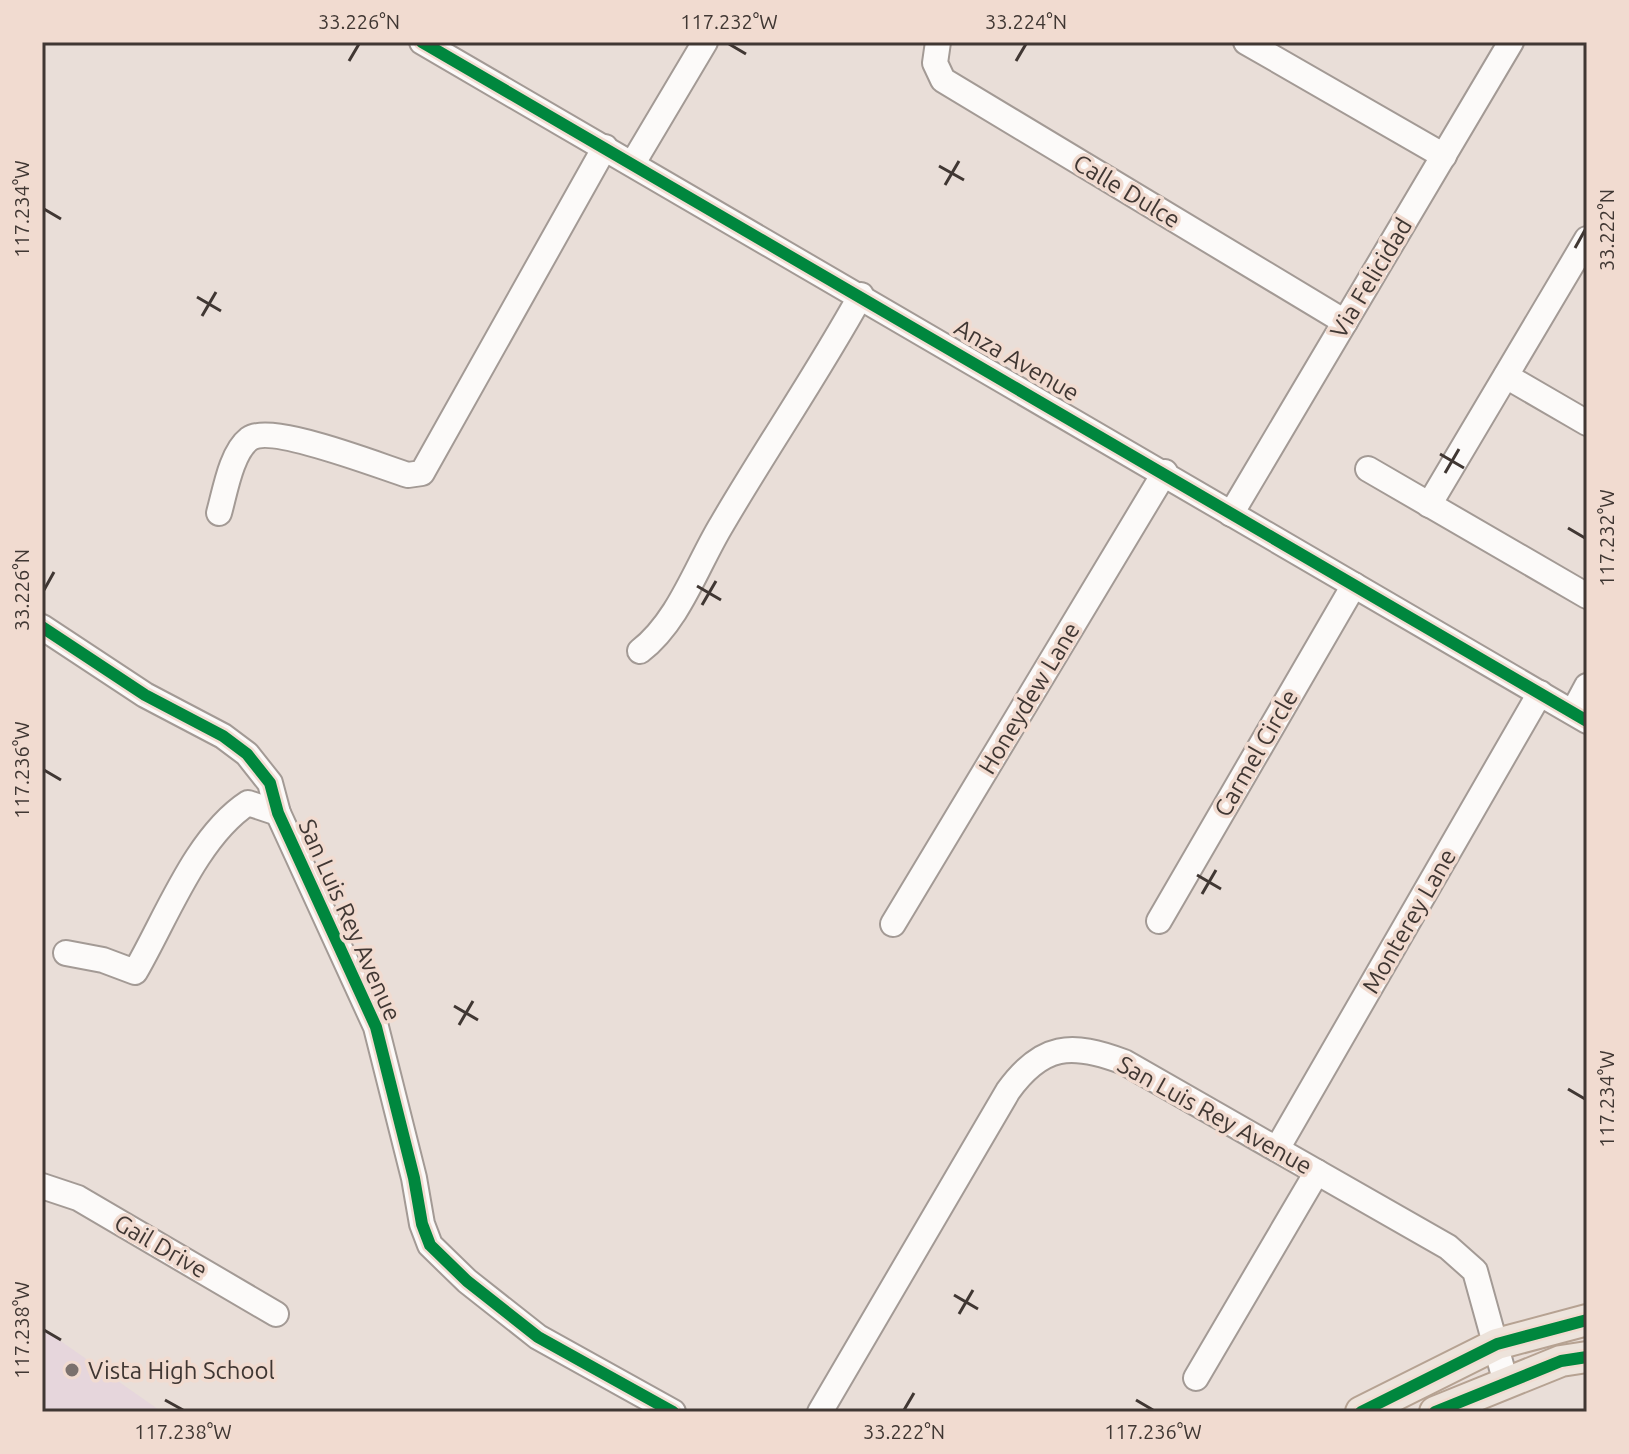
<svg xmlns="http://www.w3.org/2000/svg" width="1629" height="1454" viewBox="0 0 1629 1454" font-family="Ubuntu,sans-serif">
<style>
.education{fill:#e6d6dc}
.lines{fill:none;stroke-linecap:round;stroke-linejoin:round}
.minor-casing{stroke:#a39a95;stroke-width:28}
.major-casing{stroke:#b6a292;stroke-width:34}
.minor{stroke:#fcfaf9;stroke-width:24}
.major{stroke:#ede3db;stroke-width:30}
.cycleway-casing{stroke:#f1dbd0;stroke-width:17}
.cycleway{stroke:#00873e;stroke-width:12}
.ticks{fill:none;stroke:#403733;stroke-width:3}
.poi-dot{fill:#7b716d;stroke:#f1dbd0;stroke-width:3}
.labels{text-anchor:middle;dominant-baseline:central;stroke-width:7;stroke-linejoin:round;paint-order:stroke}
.street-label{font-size:24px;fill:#403733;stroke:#f1dbd0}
.poi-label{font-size:24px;fill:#403733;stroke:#f1dbd0;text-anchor:start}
.neatline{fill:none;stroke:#403733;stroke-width:3}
.ticks-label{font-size:20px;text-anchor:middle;fill:#403733}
</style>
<rect width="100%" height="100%" fill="#e9ded8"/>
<!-- education -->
<polygon class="education" points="42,1328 162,1412 42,1412"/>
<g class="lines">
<defs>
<g id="minor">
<polyline points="422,42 1587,721"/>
<polyline points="938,42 935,63 943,80 1345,322"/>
<polyline points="1246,42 1444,156"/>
<polyline points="633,163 705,42"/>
<polyline points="1506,376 1587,423"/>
<polyline points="1368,469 1587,596"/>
<polyline points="1429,505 1587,239"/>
<path d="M219,513C225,492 231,453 249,439C271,423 379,466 408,475L422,473L605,147"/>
<polyline points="1231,514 1511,42"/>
<polyline points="42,627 145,695 223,736 247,754 270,783 278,813 376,1027 414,1178 422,1224 430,1245 467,1281 538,1337 673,1412"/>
<path d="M640,651C679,621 697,565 722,524C767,447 818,373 861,295"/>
<polyline points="1573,712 1587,686"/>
<polyline points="1159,921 1354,585"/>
<polyline points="893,924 1165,472"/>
<path d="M66,953L103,960L135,972C166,919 196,837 248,803L278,813"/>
<polyline points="1277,1149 1540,693"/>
<polyline points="42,1186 78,1198 276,1314"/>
<polyline points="1196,1378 1317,1172"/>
<path d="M820,1412L1008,1091C1042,1044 1071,1042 1124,1062L1448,1247L1475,1271L1506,1383"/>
</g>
<g id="major">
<polyline points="1361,1412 1497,1344 1587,1320"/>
<polyline points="1435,1412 1561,1361 1587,1357"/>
</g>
</defs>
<!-- minor casing -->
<use href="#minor" class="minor-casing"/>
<!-- major casing -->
<use href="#major" class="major-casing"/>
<!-- minor -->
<use href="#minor" class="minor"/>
<!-- major -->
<use href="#major" class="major"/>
<defs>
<g id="cycleway">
<polyline points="422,42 1587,721"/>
<polyline points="42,627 145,695 223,736 247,754 270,783 278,813 376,1027 414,1178 422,1224 430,1245 467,1281 538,1337 673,1412"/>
<polyline points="1361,1412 1497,1344 1587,1320"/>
<polyline points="1435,1412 1561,1361 1587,1357"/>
</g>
</defs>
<!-- cycleway casing -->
<use href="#cycleway" class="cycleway-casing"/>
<!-- cycleway -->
<use href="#cycleway" class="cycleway"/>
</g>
<!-- ticks -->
<path class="ticks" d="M729,44L746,54M349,61L359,44M1016,61L1026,44M939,166L964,180M945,185L959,161M44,209L61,219M1575,248L1585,230M197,297L221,311M202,316L216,292M1440,454L1464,468M1445,473L1459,449M1568,528L1585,538M697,586L721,600M44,590L54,572M702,605L716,581M44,770L61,780M1197,875L1221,889M1202,894L1216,870M454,1006L478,1020M459,1025L473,1001M1568,1089L1585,1099M954,1295L978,1309M959,1314L973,1290M44,1330L61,1340M165,1400L183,1410M1136,1400L1153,1410M904,1410L914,1393"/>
<!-- markers -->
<circle class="poi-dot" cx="72" cy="1370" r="8"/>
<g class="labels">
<!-- street labels -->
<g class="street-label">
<text transform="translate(1127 191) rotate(31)">Calle Dulce</text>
<text transform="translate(1371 278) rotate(-59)">Via Felicidad</text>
<text transform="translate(1017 360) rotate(30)">Anza Avenue</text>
<text transform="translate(1029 698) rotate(-59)">Honeydew Lane</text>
<text transform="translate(1256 753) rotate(-60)">Carmel Circle</text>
<text transform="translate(350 920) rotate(66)">San Luis Rey Avenue</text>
<text transform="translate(1409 921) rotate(-60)">Monterey Lane</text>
<text transform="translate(1215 1115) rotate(29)">San Luis Rey Avenue</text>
<text transform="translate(161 1246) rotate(30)">Gail Drive</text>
</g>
<!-- poi labels -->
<g class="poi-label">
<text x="88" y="1370">Vista High School</text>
</g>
</g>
<!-- border -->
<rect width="1629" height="1454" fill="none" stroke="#f1dbd0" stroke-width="88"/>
<rect x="44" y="44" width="1541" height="1366" class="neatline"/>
<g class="ticks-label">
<text x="359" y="29">33.226°N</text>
<text x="729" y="29">117.232°W</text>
<text x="1026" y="29">33.224°N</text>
<text transform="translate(22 209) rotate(-90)" y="7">117.234°W</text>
<text transform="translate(1607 230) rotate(-90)" y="7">33.222°N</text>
<text transform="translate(1607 538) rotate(-90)" y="7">117.232°W</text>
<text transform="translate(22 590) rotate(-90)" y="7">33.226°N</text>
<text transform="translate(22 770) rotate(-90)" y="7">117.236°W</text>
<text transform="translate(1607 1099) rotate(-90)" y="7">117.234°W</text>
<text transform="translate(22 1330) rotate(-90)" y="7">117.238°W</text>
<text x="183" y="1439">117.238°W</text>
<text x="904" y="1439">33.222°N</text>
<text x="1153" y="1439">117.236°W</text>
</g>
</svg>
